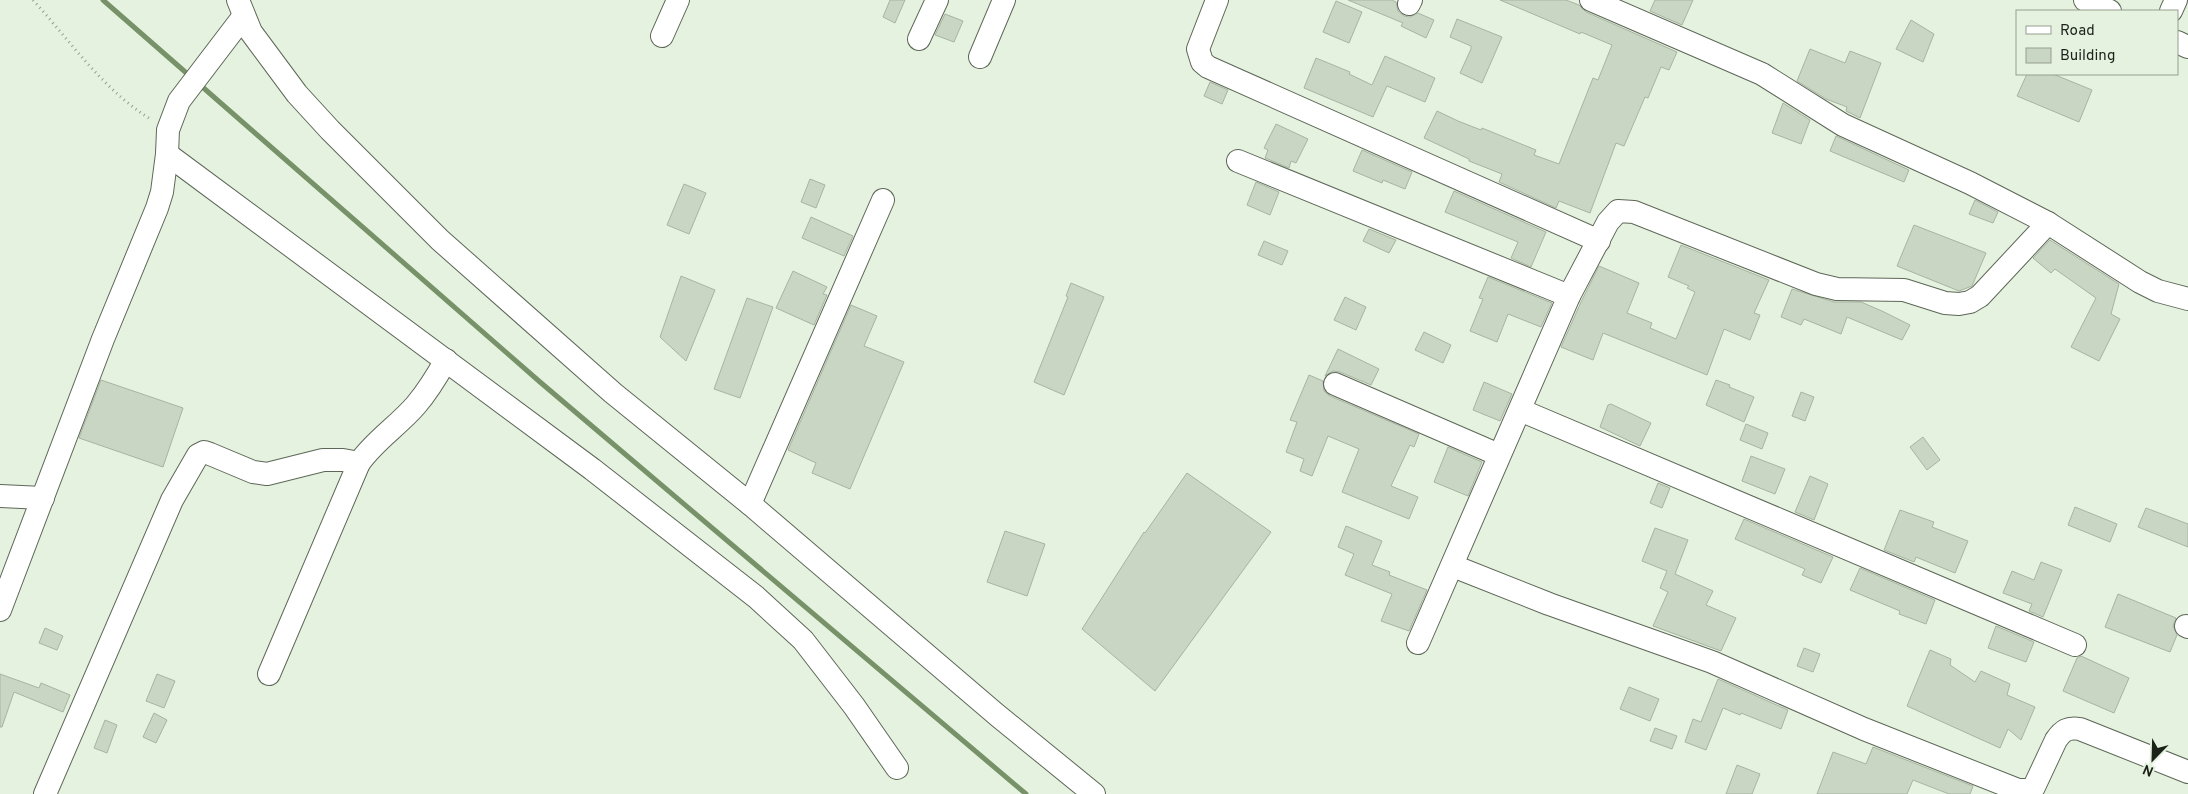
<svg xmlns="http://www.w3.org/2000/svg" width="2188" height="794" viewBox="0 0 2188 794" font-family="Overpass,sans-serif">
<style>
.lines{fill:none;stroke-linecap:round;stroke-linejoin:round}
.stream{stroke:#779268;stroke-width:5}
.building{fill:#cad6c4;stroke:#a8b4a2}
.minor-casing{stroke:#5d6757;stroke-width:24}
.path{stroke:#96a092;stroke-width:3;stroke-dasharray:1 4;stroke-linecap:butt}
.minor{stroke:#fff;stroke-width:22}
</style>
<rect width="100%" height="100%" fill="#e5f2df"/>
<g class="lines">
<!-- stream -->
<g class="stream">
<polyline points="103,0 191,77"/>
<polyline points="199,84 540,382 1026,794"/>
</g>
</g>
<!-- building -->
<g class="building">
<polygon points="890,0 905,0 895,23 883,17"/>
<polygon points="1348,0 1392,0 1396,2 1398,11 1404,16 1410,17 1418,13 1434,20 1426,38 1401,26 1403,23"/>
<polygon points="1500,0 1566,0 1579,5 1586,12 1677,52 1669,70 1661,67 1648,98 1645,97 1624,146 1616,143 1590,213 1559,201 1556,208 1499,182 1502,174 1469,161 1469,159 1424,138 1437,111 1458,121 1481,130 1482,128 1536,150 1534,155 1559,164 1593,78 1598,80 1612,45 1581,32 1580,34"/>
<polygon points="1655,0 1693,0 1682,25 1650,11"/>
<polygon points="1336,1 1362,12 1349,43 1323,32"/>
<polygon points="945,14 963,21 954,42 935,35"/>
<polygon points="1457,19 1502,37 1482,83 1460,73 1471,49 1471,46 1450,37"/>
<polygon points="1911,20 1934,34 1923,62 1896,49"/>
<polygon points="1810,49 1845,63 1850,51 1881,63 1860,118 1846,111 1847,107 1826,99 1797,81"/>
<polygon points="1385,56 1435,78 1425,102 1387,86 1373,117 1304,88 1316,58 1350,72 1349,74 1372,85"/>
<polygon points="2027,74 2053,74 2092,90 2079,122 2017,96"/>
<polygon points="1210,82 1228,90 1222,104 1204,96"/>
<polygon points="1783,103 1810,120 1801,144 1772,133"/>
<polygon points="1276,124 1308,139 1296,163 1291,161 1289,168 1265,158 1268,150 1264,148"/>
<polygon points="1836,136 1909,170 1904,182 1830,151"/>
<polygon points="1362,150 1412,172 1405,189 1383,180 1382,183 1353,171"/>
<polygon points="810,179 825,185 816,208 801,202"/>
<polygon points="1256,182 1279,192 1270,215 1247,205"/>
<polygon points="684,184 706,193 689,234 667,225"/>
<polygon points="1454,191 1546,232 1531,267 1511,258 1518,242 1445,212"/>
<polygon points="1975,200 1998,212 1993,223 1969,214"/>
<polygon points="811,217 853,236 844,256 802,238"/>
<polygon points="1914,225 1986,253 1972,286 1959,291 1897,266"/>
<polygon points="1369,229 1396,240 1389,253 1363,241"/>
<polygon points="2050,240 2119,284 2111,314 2120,319 2099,361 2071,347 2096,298 2055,269 2051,273 2033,258"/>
<polygon points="1264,241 1288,251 1282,265 1258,255"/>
<polygon points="1681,245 1769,280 1754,313 1760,315 1750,340 1724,329 1707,375 1603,333 1593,360 1561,347 1581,302 1599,266 1639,283 1627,313 1652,323 1650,328 1676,339 1695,292 1687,288 1689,286 1668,277"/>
<polygon points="793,271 827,287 823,294 827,295 814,325 776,308"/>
<polygon points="681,276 715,290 686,361 660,337"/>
<polygon points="1488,277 1552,303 1541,327 1508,314 1497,342 1470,331 1483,299 1479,298"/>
<polygon points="1071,283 1104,297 1064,395 1034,382 1068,297 1066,296"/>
<polygon points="1792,289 1834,302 1861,302 1882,311 1910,325 1902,340 1847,317 1841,334 1804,319 1801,325 1781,317"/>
<polygon points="1345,297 1366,307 1356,330 1334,320"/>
<polygon points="747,298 773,307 740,398 714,389"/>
<polygon points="851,305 877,316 864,346 904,362 850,489 812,473 816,463 788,450"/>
<polygon points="1424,332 1451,345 1443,363 1415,350"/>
<polygon points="1338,349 1379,369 1371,385 1340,372 1333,371 1325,376"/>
<polygon points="1309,375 1323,381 1324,391 1330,396 1419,434 1414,447 1410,445 1391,486 1418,497 1409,519 1342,492 1359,449 1328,436 1312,476 1300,471 1304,459 1286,452 1297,422 1290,420"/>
<polygon points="101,380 183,408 163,467 79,438"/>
<polygon points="1716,380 1730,385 1729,387 1754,397 1744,422 1706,405"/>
<polygon points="1484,382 1512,394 1500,421 1473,410"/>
<polygon points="1801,392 1814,397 1805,421 1792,416"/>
<polygon points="1611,404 1651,423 1640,446 1600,427 1608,405"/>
<polygon points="1746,424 1768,433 1762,449 1740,440"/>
<polygon points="1923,437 1940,460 1927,470 1910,447"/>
<polygon points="1448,447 1482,462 1468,496 1434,482"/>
<polygon points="1751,456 1785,469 1775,494 1742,481"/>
<polygon points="1187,473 1271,532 1155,691 1082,629 1144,532 1145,533"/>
<polygon points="1810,476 1828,484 1814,520 1795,512"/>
<polygon points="1658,483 1670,488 1662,508 1650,503"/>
<polygon points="2075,507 2117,524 2110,542 2068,525"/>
<polygon points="2146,508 2188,524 2188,547 2138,527"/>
<polygon points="1900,510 1934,522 1932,527 1968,541 1955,573 1916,557 1914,562 1884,550"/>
<polygon points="1744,519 1833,557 1821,583 1802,575 1805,569 1735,539"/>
<polygon points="1346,526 1382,541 1372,565 1390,572 1389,575 1427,590 1409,631 1381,621 1392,594 1345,575 1354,554 1338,547"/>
<polygon points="1655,528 1688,540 1675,574 1713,591 1706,605 1736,618 1721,651 1653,626 1668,592 1660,588 1667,571 1642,561"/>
<polygon points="1005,531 1045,544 1027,596 987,582"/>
<polygon points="2041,562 2062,570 2043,617 2029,611 2032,604 2003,593 2012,571 2034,580"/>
<polygon points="1860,568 1935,600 1926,624 1899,614 1900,611 1850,590"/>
<polygon points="2118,594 2176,618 2173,626 2177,635 2170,652 2105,627"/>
<polygon points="1996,626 2034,642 2026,662 1988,648"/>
<polygon points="45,628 63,636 57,650 39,643"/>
<polygon points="1804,648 1820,654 1813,672 1797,666"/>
<polygon points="1930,650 1951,659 1950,665 1975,682 1981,671 2010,684 2007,695 2035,707 2021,740 2008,729 2000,748 1907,706"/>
<polygon points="2081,656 2129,678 2114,713 2063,691 2077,658"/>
<polygon points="0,674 39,688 41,683 70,695 63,712 14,692 2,727 0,727"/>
<polygon points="157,674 175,681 164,708 146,701"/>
<polygon points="1718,679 1788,710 1781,729 1741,713 1740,715 1723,708 1706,750 1685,742 1693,719 1701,722"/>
<polygon points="1629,687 1659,699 1650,721 1620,709"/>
<polygon points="154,713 167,720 156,743 143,737"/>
<polygon points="105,720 117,725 107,753 94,748"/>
<polygon points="1655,728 1677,736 1672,749 1650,741"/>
<polygon points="1873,747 1973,786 1970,794 1949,794 1913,780 1907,794 1817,794 1833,752 1866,764"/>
<polygon points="1737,765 1760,774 1752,794 1726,794"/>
</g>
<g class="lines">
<defs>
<g id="minor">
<polyline points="238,0 251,32 297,94 330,130 440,240 613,393 750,504 997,715 1094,794"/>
<polyline points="1217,0 1198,49 1202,62 1208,67 1599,241"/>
<polyline points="1591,0 1762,74 1843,125 1970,183 2048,223 2140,282 2158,291 2188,299"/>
<polyline points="2085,0 2110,11"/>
<polyline points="1409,4 1411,0"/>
<polyline points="2171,11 2176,0"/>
<polyline points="662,36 678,0"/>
<polyline points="919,39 937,0"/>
<polyline points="2177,42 2188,47"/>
<polyline points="980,57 1004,0"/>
<polyline points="167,154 592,469 756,597 803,640 854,706 897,768"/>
<polyline points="1238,161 1569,296"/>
<polyline points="1335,384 1499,455"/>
<polyline points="1520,410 2075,645"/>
<polyline points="0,496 43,498"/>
<polyline points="750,504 883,200"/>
<path d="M1453,566L1549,604L1712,662L1864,729L2018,790H2029L2034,787L2056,740C2063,730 2068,727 2080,729L2188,772"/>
<polyline points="0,610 103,339 157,208 162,192 167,154 168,130 179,101 243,17"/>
<polyline points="2186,626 2188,627"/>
<polyline points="1418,643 1569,296 1608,222 1618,211 1634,212 1816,284 1837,289 1904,290 1945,303 1959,304 1970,302 1980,296 2048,223"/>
<path d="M269,674L359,463C375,440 398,426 416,405C428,391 437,376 446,360"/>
<polyline points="45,794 172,500 198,455 204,452 210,454 253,472 267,474 323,460 343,460 359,463"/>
</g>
</defs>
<!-- minor casing -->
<use href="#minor" class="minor-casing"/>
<!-- path -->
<path class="path" d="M33,0C71,42 103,90 152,120"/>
<!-- minor -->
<use href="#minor" class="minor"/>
</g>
<!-- legend -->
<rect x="2016" y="10" width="162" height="65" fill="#e5f2df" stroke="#959e90"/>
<rect x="2026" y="26" width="25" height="8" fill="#ffffff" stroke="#959e90"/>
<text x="2060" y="35" font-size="15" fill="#1c211a">Road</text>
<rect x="2026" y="48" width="25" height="15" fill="#cad6c4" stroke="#959e90"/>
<text x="2060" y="60" font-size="15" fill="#1c211a">Building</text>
<!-- north arrow -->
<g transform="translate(2153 759) rotate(203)" stroke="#e5f2df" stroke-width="4" paint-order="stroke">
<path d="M0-4L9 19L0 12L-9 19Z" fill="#1c211a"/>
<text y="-8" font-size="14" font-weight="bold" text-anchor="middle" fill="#1c211a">N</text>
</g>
</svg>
